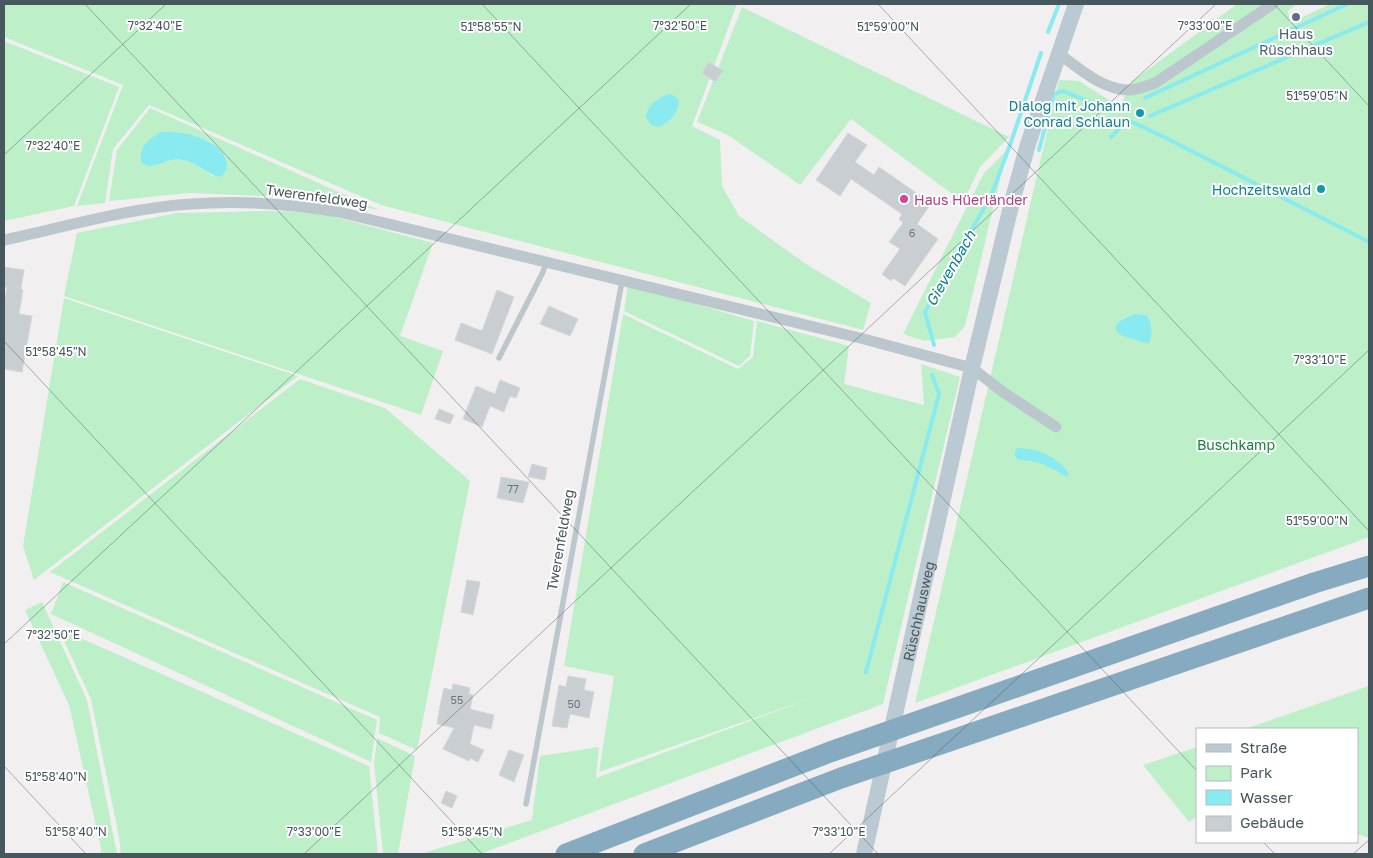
<svg xmlns="http://www.w3.org/2000/svg" width="1373" height="858" viewBox="0 0 1373 858" font-family="'Golos Text',sans-serif">
<style>
.green{fill:#bdf0c9;fill-rule:evenodd}
.water{fill:#89eaef}
.lines{fill:none;stroke-linecap:round;stroke-linejoin:round}
.stream{stroke:#89eaef;stroke-width:4}
.building{fill:#c9ced2;stroke:#d3d7db}
.service{stroke:#bbc7cd;stroke-width:5.5}
.minor{stroke:#bbc7cd;stroke-width:11}
.secondary{stroke:#bbcad2;stroke-width:16}
.motorway{stroke:#86abc0;stroke-width:21}
.ticks{fill:none;stroke:#47575e;stroke-width:1;stroke-opacity:0.45}
.service-dot{fill:#5c6f8a;stroke:#fff;stroke-width:2}
.culture-dot{fill:#0f9aa8;stroke:#fff;stroke-width:2}
.hotel-dot{fill:#d1479c;stroke:#fff;stroke-width:2}
.labels{text-anchor:middle;dominant-baseline:central;stroke-width:4;stroke-linejoin:round;paint-order:stroke}
.number-label{font-size:11px;fill:#68757b}
.service-label{font-size:14px;fill:#4e5e75;stroke:#fff}
.culture-label{font-size:14px;fill:#0d838f;stroke:#fff;text-anchor:end}
.street-label{font-size:14px;fill:#47575e;stroke:#fff}
.hotel-label{font-size:14px;fill:#b23c85;stroke:#fff;text-anchor:start}
.park-label{font-size:14px;fill:#158239;stroke:#fff}
.water-label{font-size:15px;font-style:italic;fill:#0a8288;stroke:#fff}
.ticks-label{font-size:12px;text-anchor:middle;fill:#47575e;stroke:#fff;stroke-width:4;stroke-linejoin:round;paint-order:stroke}
</style>
<rect width="100%" height="100%" fill="#f2eff0"/>
<!-- green -->
<g class="green">
<polygon points="4,4 737,4 692,126 720,140 722,186 739,216 806,264 871,303 863,330 381,205 149,105 113,149 105,203 77,206 123,85 4,37"/>
<path d="M1237,4H1297L1288,11L1290,23L1330,4H1369V537L915,703L1059,80L1079,81L1120,107L1131,82ZM1135,314L1147,315C1154,327 1147,332 1140,342L1117,330C1117,320 1126,316 1135,314Z"/>
<polygon points="742,7 1009,137 980,167 963,202 851,119 800,185 728,135 697,122"/>
<polygon points="4,41 119,87 74,206 4,221"/>
<path d="M150,108L379,210L312,198L190,193L109,201L117,150ZM194,135L211,142L226,157L213,176C191,161 181,154 154,166Z"/>
<polygon points="1007,150 965,326 955,337 924,341 903,334 984,173"/>
<polygon points="267,211 316,212 433,243 400,336 443,351 421,415 64,296 77,233 177,213"/>
<polygon points="628,284 754,321 750,356 739,366 624,311"/>
<polygon points="64,298 298,376 34,580 23,546"/>
<polygon points="623,314 738,369 753,357 757,321 849,346 844,384 924,405 921,364 960,377 883,704 480,854 420,854 532,820 540,756 599,747 596,778 809,699 599,772 614,676 564,666"/>
<polygon points="300,379 385,408 470,481 417,750 379,733 380,717 50,572"/>
<polygon points="63,582 377,720 371,762 51,614"/>
<polygon points="42,602 87,700 117,854 101,854 101,848 69,705 25,610"/>
<polygon points="58,628 369,766 378,854 121,854 119,837 91,699"/>
<polygon points="1369,686 1369,838 1357,834 1357,729 1245,729"/>
<polygon points="377,738 415,756 398,854 383,854 374,763"/>
<polygon points="1197,747 1197,817 1189,822 1143,765"/>
</g>
<!-- water -->
<g class="water">
<path d="M671,94L676,97L679,101C678,114 670,121 659,127L651,125L646,117C647,105 660,96 671,94Z"/>
<path d="M161,132C172,132 182,132 192,135C210,139 240,158 221,177C207,175 197,162 182,160C164,157 154,173 141,162C139,146 148,140 161,132Z"/>
<path d="M1135,314L1147,315C1152,324 1153,334 1149,343C1143,343 1139,341 1133,339C1129,338 1125,337 1121,335C1107,326 1126,316 1135,314Z"/>
<path d="M1017,448C1038,448 1056,456 1069,473L1067,477C1052,468 1037,459 1018,460L1014,454Z"/>
</g>
<g class="lines">
<!-- stream -->
<g class="stream">
<polyline points="1048,32 1059,4"/>
<polyline points="1145,98 1347,4"/>
<polyline points="1150,116 1369,22"/>
<polyline points="1111,137 1128,120 1168,139 1369,242"/>
<polyline points="1039,150 1054,94 1063,91 1102,107"/>
<polyline points="934,345 925,312 991,196 1010,145 1041,53"/>
<polyline points="866,672 939,394 932,375"/>
</g>
</g>
<!-- building -->
<g class="building">
<polygon points="709,62 723,71 715,82 702,73"/>
<polygon points="848,133 867,145 855,162 874,175 879,167 919,195 920,194 932,202 917,224 938,239 905,286 893,278 891,281 882,274 900,249 889,242 903,223 899,219 902,214 851,179 840,196 816,180"/>
<polygon points="4,267 24,270 21,289 23,290 19,314 32,316 22,372 4,369 4,304 7,287 4,287"/>
<polygon points="497,290 514,297 492,354 455,340 461,323 482,331"/>
<polygon points="549,306 578,319 570,336 540,324"/>
<polygon points="500,380 520,388 516,398 510,396 504,412 490,406 482,427 463,419 476,386 495,394"/>
<polygon points="439,409 454,415 450,424 435,419"/>
<polygon points="532,464 547,468 545,480 528,477"/>
<polygon points="501,477 529,482 523,503 497,498"/>
<polygon points="467,580 480,582 473,615 461,612"/>
<polygon points="568,676 586,679 584,690 594,692 589,718 570,714 567,728 552,726 559,685 566,687"/>
<polygon points="453,684 470,688 469,694 473,695 470,709 494,715 491,729 474,725 470,744 484,750 478,762 470,758 469,761 443,749 454,728 437,724 440,706 444,688 452,690"/>
<polygon points="509,750 524,755 514,782 499,775"/>
<polygon points="446,791 457,796 452,808 441,803"/>
</g>
<g class="lines">
<!-- service -->
<g class="service">
<polyline points="499,358 543,272 546,263"/>
<polyline points="526,804 622,281"/>
</g>
<!-- minor -->
<g class="minor">
<path d="M1058,53C1078,68 1103,90 1129,90C1138,90 1147,86 1155,83L1273,4"/>
<path d="M4,240C65,227 128,208 191,204C240,200 290,204 339,212L864,339L972,368L1003,392L1056,427"/>
</g>
<!-- secondary -->
<path class="secondary" id="s1" d="M864,854L972,368L1012,202L1028,144L1076,4"/>
<!-- motorway -->
<g class="motorway">
<polyline points="566,854 830,752 1314,583 1369,566"/>
<polyline points="644,854 841,778 1369,598"/>
</g>
</g>
<!-- ticks -->
<path class="ticks" d="M85,4L878,854M482,4L1197,771M878,4L1369,531M1274,4L1369,106M4,155L166,4M4,341L482,854M4,644L691,4M4,766L86,854M1263,842L1275,854M304,854L1216,4M829,854L1369,350M1353,854L1369,840"/>
<!-- markers -->
<circle class="service-dot" cx="1296" cy="17" r="5"/>
<g class="culture-dot">
<circle cx="1140" cy="113" r="5"/>
<circle cx="1321" cy="189" r="5"/>
</g>
<circle class="hotel-dot" cx="904" cy="199" r="5"/>
<g class="labels">
<!-- number labels -->
<g class="number-label">
<text x="912" y="232">6</text>
<text x="513" y="488">77</text>
<text x="457" y="699">55</text>
<text x="574" y="703">50</text>
</g>
<!-- service labels -->
<g class="service-label">
<text x="1296" y="33">Haus<tspan x="1296" dy="16">Rüschhaus</tspan></text>
</g>
<!-- culture labels -->
<g class="culture-label">
<text x="1130" y="105">Dialog mit Johann<tspan x="1130" dy="16">Conrad Schlaun</tspan></text>
<text x="1311" y="189">Hochzeitswald</text>
</g>
<!-- street labels -->
<g class="street-label">
<text transform="translate(317 196) rotate(8)">Twerenfeldweg</text>
<text transform="translate(560 540) rotate(-80)">Twerenfeldweg</text>
<text stroke="none"><textPath href="#s1" startOffset="249">Rüschhausweg</textPath></text>
</g>
<!-- hotel labels -->
<g class="hotel-label">
<text x="914" y="199">Haus Hüerländer</text>
</g>
<!-- park labels -->
<g class="park-label">
<text x="1236" y="444">Buschkamp</text>
</g>
<!-- water labels -->
<g class="water-label">
<text transform="translate(950 268) rotate(-60)">Gievenbach</text>
</g>
</g>
<g class="ticks-label">
<text x="155" y="30">7°32'40"E</text>
<text x="680" y="30">7°32'50"E</text>
<text x="1205" y="30">7°33'00"E</text>
<text x="491" y="31">51°58'55"N</text>
<text x="888" y="31">51°59'00"N</text>
<text x="1317" y="100">51°59'05"N</text>
<text x="53" y="150">7°32'40"E</text>
<text x="56" y="356">51°58'45"N</text>
<text x="1320" y="364">7°33'10"E</text>
<text x="1317" y="525">51°59'00"N</text>
<text x="53" y="639">7°32'50"E</text>
<text x="56" y="781">51°58'40"N</text>
<text x="76" y="836">51°58'40"N</text>
<text x="472" y="836">51°58'45"N</text>
<text x="314" y="836">7°33'00"E</text>
<text x="839" y="836">7°33'10"E</text>
</g>
<!-- border -->
<rect width="1373" height="858" fill="none" stroke="#47575e" stroke-width="10"/>
<!-- legend -->
<rect x="1196" y="728" width="162" height="115" fill="#ffffff" stroke="#b5bcbf"/>
<rect x="1206" y="744" width="25" height="8" fill="#bbcad2" stroke="#b5bcbf"/>
<text x="1240" y="753" font-size="15" fill="#47575e">Straße</text>
<rect x="1206" y="766" width="25" height="15" fill="#bdf0c9" stroke="#b5bcbf"/>
<text x="1240" y="778" font-size="15" fill="#47575e">Park</text>
<rect x="1206" y="790" width="25" height="15" fill="#89eaef" stroke="#b5bcbf"/>
<text x="1240" y="803" font-size="15" fill="#47575e">Wasser</text>
<rect x="1206" y="816" width="25" height="15" fill="#c9ced2" stroke="#b5bcbf"/>
<text x="1240" y="828" font-size="15" fill="#47575e">Gebäude</text>
</svg>
